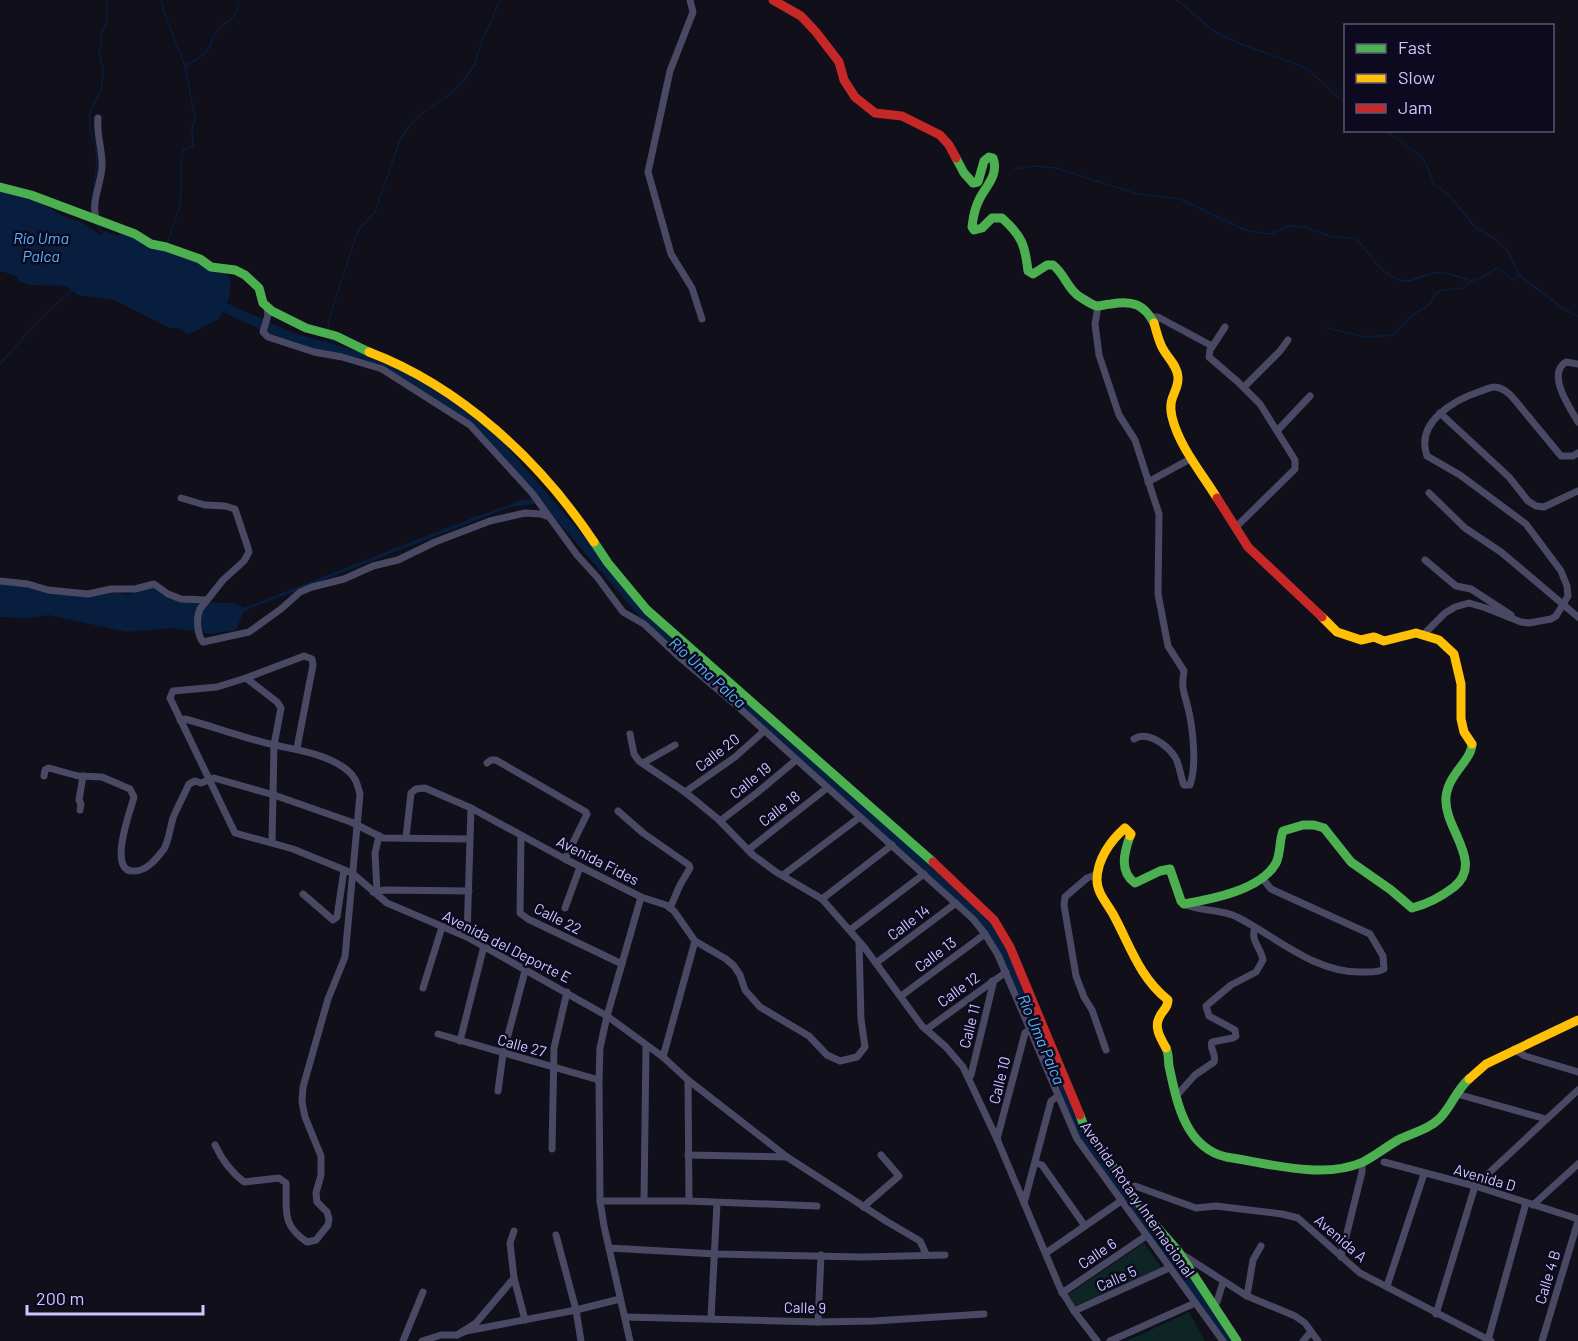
<svg xmlns="http://www.w3.org/2000/svg" width="1578" height="1341" viewBox="0 0 1578 1341" font-family="Barlow,sans-serif">
<style>
.green{fill:#0d2525}
.water{fill:#081e3e}
.lines{fill:none;stroke-linecap:round;stroke-linejoin:round}
.stream{stroke:#081e3e;stroke-width:1.5}
.river{stroke:#081e3e;stroke-width:10}
.street{stroke:#494964;stroke-width:7}
.fast{stroke:#4caf50;stroke-width:9}
.slow{stroke:#ffc107;stroke-width:9}
.jam{stroke:#c62828;stroke-width:9}
.labels{text-anchor:middle;dominant-baseline:central;stroke-width:5;stroke-linejoin:round;paint-order:stroke}
.street-label{font-size:15px;fill:#ccc8ff;stroke:#0d0a1f}
.water-label{font-size:16px;font-style:italic;fill:#56b7ff;stroke:#0d0a1f}
</style>
<rect width="100%" height="100%" fill="#100f1a"/>
<!-- green -->
<g class="green">
<polygon points="1144,1243 1162,1268 1077,1305 1074,1305 1069,1295 1070,1293"/>
<polygon points="1189,1312 1205,1341 1127,1341"/>
</g>
<!-- water -->
<g class="water">
<polygon points="0,189 29,197 65,217 83,223 100,235 105,231 117,236 121,234 134,238 188,258 201,265 226,273 231,280 229,299 219,319 188,335 181,329 167,327 114,300 78,295 66,286 30,285 20,282 16,276 0,271"/>
<polygon points="534,499 534,504 510,507 244,611 236,630 212,634 174,628 126,632 49,615 27,618 0,617 0,583 22,585 52,593 109,591 128,595 148,586 157,586 187,602 233,603 244,608 472,518 515,503 519,500"/>
</g>
<g class="lines">
<!-- stream -->
<g class="stream">
<path d="M161,0L164,12L185,66L195,118L192,129L193,146L184,149C178,166 183,184 180,202C178,216 171,231 167,244"/>
<polyline points="1177,0 1215,32 1239,43 1306,68 1346,104"/>
<path d="M185,66C192,62 201,57 206,52C211,47 211,40 215,34C225,17 236,25 239,0"/>
<polyline points="1385,130 1423,158 1434,184 1449,195 1476,228 1494,238 1508,251 1520,276 1564,309 1578,316"/>
<path d="M1014,169L1034,166L1056,168L1137,194L1180,199L1245,230L1269,234L1291,226L1305,227L1332,237L1356,238C1369,253 1379,272 1399,280C1409,284 1420,276 1430,274C1444,270 1459,277 1471,281"/>
<polyline points="90,214 97,163 96,149 90,128 90,114 102,86 103,70 99,52 102,44 101,35 107,21 107,0"/>
<polyline points="95,223 103,233"/>
<polyline points="1327,328 1366,337 1393,335 1411,316 1429,305 1435,294 1440,291 1463,288 1471,281 1481,278 1497,268 1513,280 1519,276"/>
<polyline points="328,330 330,316 354,242 360,228 375,212 399,142 409,126 422,113 452,93 465,79 475,64 480,46 500,0"/>
<polyline points="329,337 340,351"/>
<polyline points="0,364 38,321 73,289"/>
<polyline points="543,502 546,504 549,502"/>
</g>
<!-- river -->
<polyline class="river" points="212,302 290,337 386,364 412,378 465,414 497,443 651,622 980,916 991,929 1005,953 1084,1138 1231,1341"/>
<!-- street -->
<g class="street">
<polyline points="690,0 693,12 670,71 648,172 671,254 692,288 702,319"/>
<path d="M97,220C90,204 101,184 102,167C103,151 96,134 98,118"/>
<path d="M1098,306L1095,324L1099,355L1119,415L1135,440L1159,514L1158,594L1168,646L1184,671C1181,688 1184,692 1188,708C1193,728 1197,766 1190,785H1184C1180,776 1180,765 1175,757C1167,745 1147,730 1134,739"/>
<polyline points="267,307 268,315 263,332 268,337 314,352 342,357 382,369 470,425 532,493 577,555 597,577 623,612 644,624 677,655 735,704 973,919 985,934 998,955 1077,1139 1223,1341"/>
<polyline points="1151,317 1158,317 1212,346"/>
<polyline points="1225,327 1210,350 1209,357 1238,382 1260,404 1295,460 1295,469 1236,527"/>
<path d="M1578,364L1566,362C1546,374 1570,408 1578,422"/>
<polyline points="1244,387 1280,351 1288,340"/>
<polyline points="1440,413 1509,477 1528,501 1536,506 1544,507 1578,491"/>
<polyline points="1277,431 1310,396"/>
<polyline points="1148,482 1192,458"/>
<polyline points="1429,493 1465,528 1501,552 1578,617"/>
<path d="M181,498L205,505L225,506L235,509L248,548L249,552L244,561L223,580L200,609C196,618 197,635 203,642L249,632L281,609L300,592L312,587L344,579L373,566L398,560L435,542L490,521L525,513L541,514L549,517"/>
<polyline points="1425,560 1456,586 1471,589 1511,615"/>
<polyline points="0,581 28,584 48,590 88,594 111,589 135,589 154,584 168,594 181,599 207,600"/>
<path d="M1423,635L1445,613L1455,607L1469,603L1486,608L1521,622L1529,623L1551,619L1556,616L1568,596L1567,586L1561,571L1526,524L1460,475L1427,456C1415,422 1454,400 1481,391C1485,390 1490,387 1494,387C1503,387 1509,393 1514,399L1561,456H1573L1578,453"/>
<polyline points="246,678 304,656 312,659 313,665 297,748"/>
<path d="M180,720L185,719C215,727 244,738 274,745C298,750 327,754 347,770C356,777 357,784 360,794L345,957L328,999L303,1087L302,1102L305,1117L321,1156V1175L316,1193L317,1202L327,1212L329,1219L328,1225L316,1240L307,1242C281,1225 287,1210 286,1183L279,1178L244,1182C231,1172 222,1160 215,1145"/>
<polyline points="630,734 634,754 639,761 685,792 718,819 753,855 776,872 822,899 864,947 922,1026 946,1047 963,1067 997,1139 1060,1288 1074,1311 1097,1341"/>
<polyline points="487,763 491,760 496,760 586,812 587,814 565,859"/>
<polyline points="643,763 675,745"/>
<path d="M44,776L45,770L49,768L78,776L102,777L130,789L134,797C131,809 106,874 135,871C147,871 157,858 164,849C169,840 170,828 173,818C178,806 184,795 189,784L195,781L201,783L214,778L274,795L351,822L383,838L469,839"/>
<polyline points="685,792 735,757 764,731"/>
<polyline points="80,810 81,804 79,800 83,776"/>
<polyline points="618,811 643,833 689,865 690,868 680,885 670,908"/>
<polyline points="720,821 758,792 796,760"/>
<polyline points="521,836 520,913 528,919 622,964"/>
<polyline points="406,837 411,793 416,789 425,788 471,808 565,859 641,897 666,905 674,911 695,941 663,1057"/>
<polyline points="272,842 274,745 281,708 277,702 246,678 217,687 173,691 170,698 235,833 293,849 352,873 387,903 467,937 607,1016 663,1057 688,1080 787,1157 886,1221 920,1241 926,1254"/>
<polyline points="748,850 827,788"/>
<polyline points="1098,874 1087,878 1065,897 1064,905 1076,976 1084,997 1092,1010 1106,1050"/>
<polyline points="783,875 860,817"/>
<polyline points="377,891 375,853 379,836"/>
<polyline points="373,892 385,890 469,891"/>
<polyline points="303,894 333,920 337,917 344,870"/>
<polyline points="822,899 892,845"/>
<path d="M1184,904C1194,911 1223,909 1237,917C1277,937 1314,973 1362,972C1369,972 1377,973 1384,969L1383,956L1370,934L1271,889L1262,878"/>
<polyline points="565,908 580,867"/>
<polyline points="850,930 924,874"/>
<polyline points="467,937 471,808"/>
<polyline points="695,941 726,959 734,966 740,975 745,990 760,1007 809,1036 827,1055 840,1061 857,1057 865,1047 861,1019 859,943"/>
<polyline points="876,963 956,903"/>
<polyline points="423,988 442,927"/>
<polyline points="901,996 985,934"/>
<polyline points="927,1029 1006,972"/>
<polyline points="438,1034 599,1080"/>
<polyline points="460,1041 484,946"/>
<polyline points="1514,1049 1525,1056 1578,1072"/>
<polyline points="969,1077 971,1075 993,984 992,981"/>
<polyline points="688,1080 689,1201"/>
<polyline points="498,1091 503,1054 525,971"/>
<path d="M1178,1094L1195,1075L1214,1062C1217,1054 1209,1049 1212,1042L1233,1038L1236,1036L1235,1030L1209,1016L1206,1006L1231,985L1256,972L1263,960C1261,948 1250,940 1255,928"/>
<polyline points="1457,1094 1546,1119"/>
<polyline points="997,1139 1025,1033 1030,1029"/>
<polyline points="552,1149 554,1048 567,992"/>
<polyline points="688,1155 787,1157"/>
<polyline points="1384,1162 1475,1186 1578,1219"/>
<polyline points="1036,1163 1042,1165 1085,1226"/>
<polyline points="1128,1189 1135,1186 1196,1208 1216,1206 1282,1214 1298,1218 1360,1273 1491,1341"/>
<polyline points="644,1200 646,1046"/>
<polyline points="600,1201 689,1201 817,1206"/>
<polyline points="1024,1203 1051,1101 1058,1096"/>
<polyline points="1533,1205 1578,1164"/>
<polyline points="863,1207 899,1176 881,1155"/>
<polyline points="556,1235 576,1310 581,1341"/>
<polyline points="609,1248 716,1254 863,1257 945,1255"/>
<polyline points="1046,1253 1121,1201"/>
<polyline points="1183,1255 1247,1296 1295,1316 1305,1323 1318,1341"/>
<polyline points="1341,1257 1362,1172 1362,1162"/>
<polyline points="514,1278 525,1320"/>
<polyline points="1387,1286 1424,1174"/>
<polyline points="1062,1293 1146,1236"/>
<polyline points="1247,1296 1253,1260 1261,1246"/>
<polyline points="1213,1305 1217,1302 1223,1282"/>
<polyline points="1074,1311 1169,1268"/>
<polyline points="1436,1314 1475,1186 1578,1090"/>
<polyline points="625,1317 818,1322 874,1321 984,1314"/>
<polyline points="711,1318 717,1203"/>
<polyline points="818,1322 821,1255"/>
<polyline points="457,1335 466,1331 576,1310 620,1299"/>
<polyline points="1488,1340 1526,1203"/>
<polyline points="403,1341 423,1292"/>
<polyline points="422,1341 441,1335 457,1335 476,1323 514,1278 510,1243 514,1231"/>
<polyline points="630,1341 604,1226 600,1201 599,1080 600,1048 607,1016 641,897"/>
<polyline points="1110,1341 1195,1303"/>
<polyline points="1303,1341 1311,1332"/>
<polyline points="1542,1341 1578,1221"/>
</g>
<!-- fast -->
<g class="fast">
<path d="M956,158L964,173L973,183L978,182L984,161L989,157L993,158C999,174 987,185 980,198C975,207 973,217 972,227L974,230L982,228L992,218H1002C1022,236 1025,245 1028,271L1033,274L1047,265H1053C1065,274 1067,289 1080,297C1085,300 1092,305 1097,306C1101,306 1107,304 1111,304C1132,300 1144,304 1154,323"/>
<polyline points="0,187 31,195 135,234 151,244 166,247 200,259 211,267 235,270 245,275 259,288 263,303 272,311 306,328 336,336 369,352"/>
<polyline points="594,542 608,563 647,610 933,862"/>
<path d="M1130,836C1124,853 1119,871 1135,883L1160,871L1170,869L1181,901L1184,904C1212,899 1261,890 1276,863C1281,853 1279,841 1283,831L1303,825H1314L1324,828L1351,862L1391,890L1412,908C1428,904 1441,897 1454,887C1485,862 1443,828 1446,797C1448,774 1472,760 1472,744"/>
<path d="M1166,1048C1169,1054 1168,1060 1169,1066C1177,1103 1185,1147 1226,1157C1267,1163 1323,1180 1363,1162C1375,1156 1386,1147 1398,1140C1412,1133 1428,1130 1439,1119C1451,1108 1456,1090 1469,1079"/>
<polyline points="1080,1115 1084,1126 1150,1219 1178,1251 1237,1341"/>
</g>
<!-- slow -->
<g class="slow">
<path d="M1154,323C1156,330 1158,338 1161,345C1166,357 1177,364 1178,377C1179,392 1167,396 1172,417C1179,446 1201,472 1217,498"/>
<path d="M369,352C461,387 540,461 594,542"/>
<polyline points="1322,617 1337,632 1361,640 1374,637 1384,641 1416,633 1439,640 1454,654 1461,684 1461,719 1464,732 1472,744"/>
<path d="M1130,836L1131,834L1125,828C1110,841 1097,860 1097,880C1097,893 1107,903 1113,914C1130,945 1139,977 1168,1000C1168,1009 1162,1010 1159,1018C1154,1028 1161,1039 1166,1048"/>
<polyline points="1469,1079 1486,1064 1578,1020"/>
</g>
<!-- jam -->
<g class="jam">
<polyline points="773,0 801,16 816,32 839,62 844,80 855,97 875,113 902,116 940,135 949,145 956,158"/>
<polyline points="1217,498 1248,547 1322,617"/>
<polyline points="933,862 994,920 1010,947 1080,1115"/>
</g>
</g>
<g class="labels">
<!-- street labels -->
<g class="street-label">
<text transform="translate(717 752) rotate(-38)">Calle 20</text>
<text transform="translate(750 780) rotate(-39)">Calle 19</text>
<text transform="translate(779 808) rotate(-38)">Calle 18</text>
<text transform="translate(598 860) rotate(27)">Avenida Fides</text>
<text transform="translate(558 918) rotate(27)">Calle 22</text>
<text transform="translate(908 922) rotate(-37)">Calle 14</text>
<text transform="translate(507 946) rotate(27)">Avenida del Deporte E</text>
<text transform="translate(935 954) rotate(-37)">Calle 13</text>
<text transform="translate(958 989) rotate(-36)">Calle 12</text>
<text transform="translate(969 1026) rotate(-76)">Calle 11</text>
<text transform="translate(522 1045) rotate(15)">Calle 27</text>
<text transform="translate(999 1080) rotate(-76)">Calle 10</text>
<text transform="translate(1485 1177) rotate(16)">Avenida D</text>
<text transform="translate(1138 1199) rotate(55)">Avenida Rotary Internacional</text>
<text transform="translate(1341 1238) rotate(41)">Avenida A</text>
<text transform="translate(1097 1253) rotate(-34)">Calle 6</text>
<text transform="translate(1547 1277) rotate(-73)">Calle 4 B</text>
<text transform="translate(1116 1278) rotate(-24)">Calle 5</text>
<text transform="translate(805 1307) rotate(1)">Calle 9</text>
</g>
<!-- water labels -->
<g class="water-label">
<text x="41" y="237">Río Uma<tspan x="41" dy="18">Palca</tspan></text>
<text transform="translate(708 672) rotate(42)">Río Uma Palca</text>
<text transform="translate(1042 1039) rotate(67)">Río Uma Palca</text>
</g>
</g>
<!-- legend -->
<rect x="1344" y="24" width="210" height="108" fill="#0d0a1f" stroke="#595679" stroke-width="1.5"/>
<rect x="1356" y="44" width="30" height="9" fill="#4caf50" stroke="#595679" stroke-width="1.5"/>
<text x="1398" y="54" font-size="18" fill="#ccc8ff">Fast</text>
<rect x="1356" y="74" width="30" height="9" fill="#ffc107" stroke="#595679" stroke-width="1.5"/>
<text x="1398" y="84" font-size="18" fill="#ccc8ff">Slow</text>
<rect x="1356" y="104" width="30" height="9" fill="#c62828" stroke="#595679" stroke-width="1.5"/>
<text x="1398" y="114" font-size="18" fill="#ccc8ff">Jam</text>
<!-- scale -->
<path d="M27 1305v9h176v-9" fill="none" stroke="#ccc8ff" stroke-width="3"/>
<text x="36" y="1305" font-size="18" fill="#ccc8ff" stroke="#0d0a1f" stroke-width="4.5" paint-order="stroke">200 m</text>
</svg>
